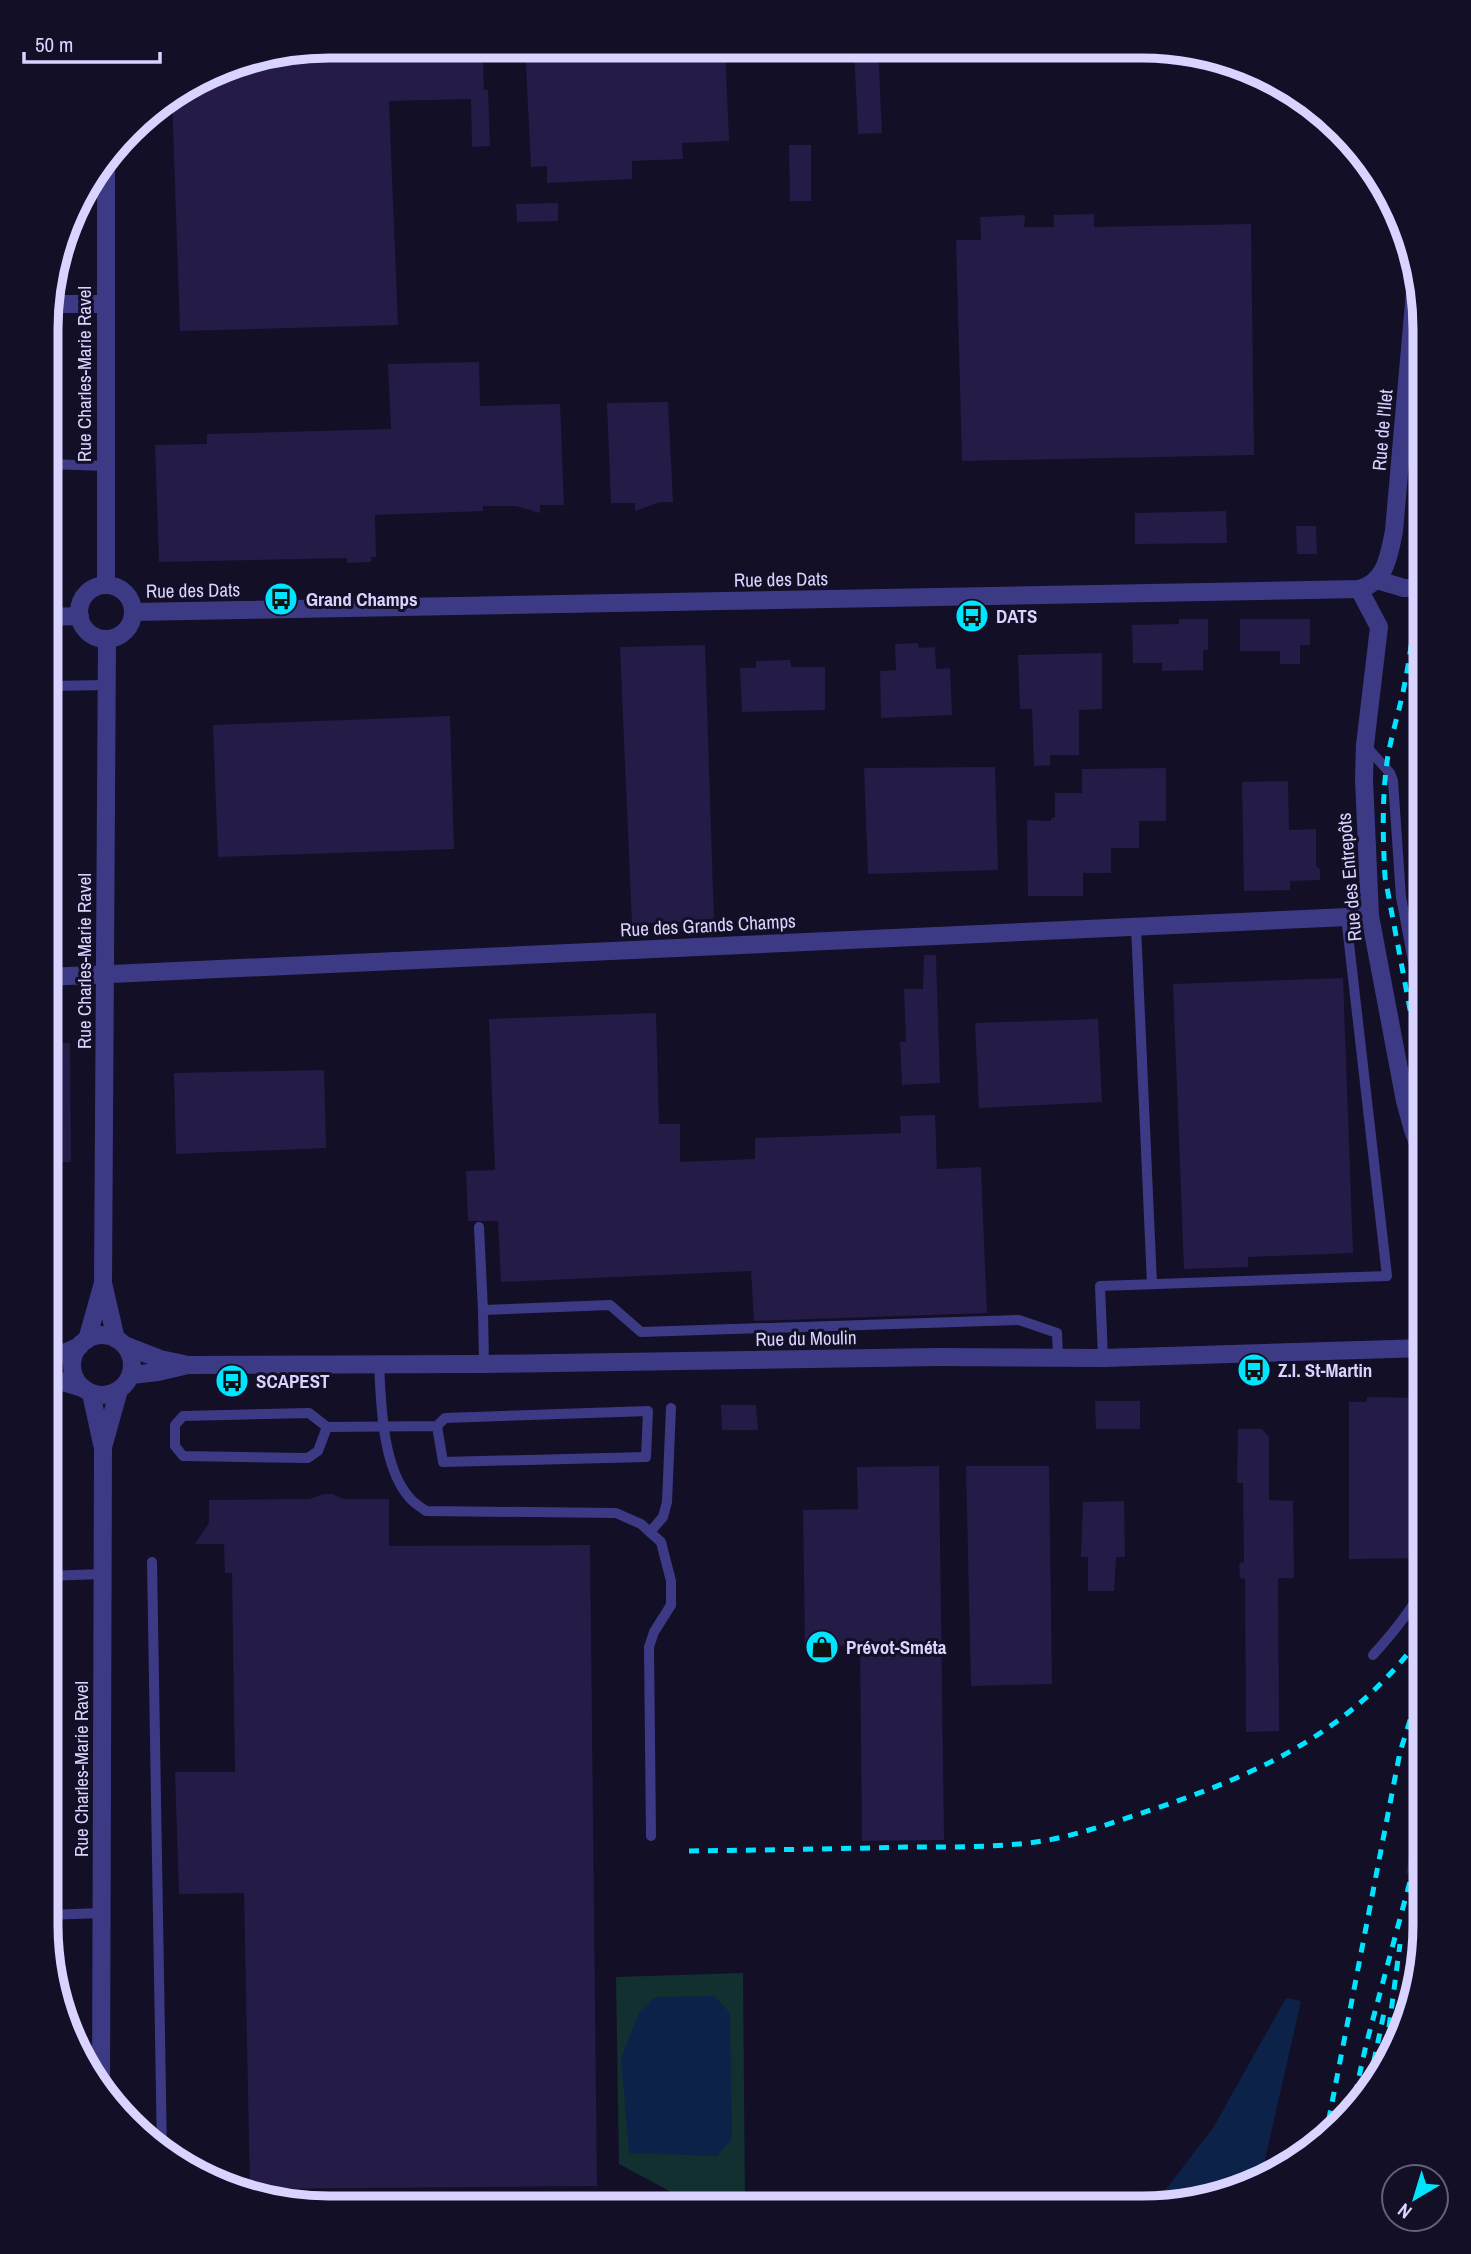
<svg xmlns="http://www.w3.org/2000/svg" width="1471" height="2254" viewBox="0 0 1471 2254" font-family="'Archivo Narrow',sans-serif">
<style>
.green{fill:#12302f}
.water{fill:#0c2248}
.building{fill:#241b47}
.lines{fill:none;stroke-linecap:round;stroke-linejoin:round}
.lane{stroke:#3d3a85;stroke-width:10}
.street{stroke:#3d3a85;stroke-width:18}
.rail{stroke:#00e5ff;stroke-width:5;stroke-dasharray:10 9;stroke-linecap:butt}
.labels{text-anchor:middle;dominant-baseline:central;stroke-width:6;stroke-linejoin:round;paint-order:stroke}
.street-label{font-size:19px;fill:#d9d4ff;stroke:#130f26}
.poi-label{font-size:19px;font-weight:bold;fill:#d9d4ff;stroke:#130f26;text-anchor:start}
.rim{fill:none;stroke:#d9d4ff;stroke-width:9}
</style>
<rect width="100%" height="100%" fill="#130f26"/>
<!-- green -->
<polygon class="green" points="743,1973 745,2204 686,2200 619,2164 616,1977"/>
<!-- water -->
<g class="water">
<polygon points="714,1996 730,2013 732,2139 717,2156 629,2153 621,2058 639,2012 655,1997"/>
<polygon points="1286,1998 1301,2001 1260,2182 1251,2187 1153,2206 1213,2128"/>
</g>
<!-- building -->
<g class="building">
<polygon points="329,46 471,46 471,58 483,58 484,90 488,90 490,146 472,147 471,99 389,101 398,325 180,331 172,97 221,67"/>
<polygon points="525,46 725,47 729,141 682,143 683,159 632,161 632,179 547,183 547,166 531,167"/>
<polygon points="854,47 878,47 882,133 858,134"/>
<polygon points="789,145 811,145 811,201 790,201"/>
<polygon points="558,203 558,221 517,222 516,204"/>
<polygon points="1094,214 1094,227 1251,224 1254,455 962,461 956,240 981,240 980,217 1025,215 1024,227 1054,227 1054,215"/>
<polygon points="479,362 480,406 560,404 564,505 540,505 540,513 516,506 483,506 483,511 375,515 376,557 371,557 371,562 347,563 347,558 159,562 155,445 207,444 207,434 391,429 388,364"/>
<polygon points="668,402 673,502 660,502 635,511 635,503 611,503 607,403"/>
<polygon points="1226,511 1227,543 1135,544 1135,513"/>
<polygon points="1296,526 1316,526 1317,554 1297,554"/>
<polygon points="1179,619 1208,619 1208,650 1203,650 1203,670 1162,671 1162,663 1133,663 1132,625 1179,624"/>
<polygon points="1240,619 1310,619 1310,645 1300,645 1300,664 1280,664 1280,651 1240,651"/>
<polygon points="918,643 919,648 935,647 936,669 950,668 952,715 881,718 880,671 896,670 895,644"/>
<polygon points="705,645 714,921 632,924 620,647"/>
<polygon points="1102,653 1102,709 1079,710 1079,755 1050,755 1050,765 1034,766 1032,709 1020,709 1018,655"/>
<polygon points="790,660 791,667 825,667 825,710 742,712 740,668 756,668 756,661"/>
<polygon points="450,716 454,849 218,857 213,725"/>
<polygon points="995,767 998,870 868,874 864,768"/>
<polygon points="1166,768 1166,821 1139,821 1139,848 1111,848 1111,873 1083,873 1083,896 1028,896 1027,820 1051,821 1051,818 1055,818 1055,793 1082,793 1082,769"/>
<polygon points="1288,781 1289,830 1316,829 1316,866 1320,869 1320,880 1290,881 1290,890 1244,891 1242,782"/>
<polygon points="924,955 936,955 940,1083 902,1085 900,1042 906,1042 904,989 923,989"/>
<polygon points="1343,978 1353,1253 1248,1257 1248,1267 1184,1269 1173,984"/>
<polygon points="656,1013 659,1124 680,1124 680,1162 755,1159 755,1138 901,1133 900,1116 935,1115 937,1169 981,1167 987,1313 754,1321 751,1271 501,1282 498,1221 468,1221 466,1171 495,1170 489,1019"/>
<polygon points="1098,1019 1102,1102 979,1108 975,1023"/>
<polygon points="47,1043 70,1043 71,1162 47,1162"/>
<polygon points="324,1070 326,1148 176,1154 174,1073"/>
<polygon points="1367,1397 1425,1398 1425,1428 1420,1428 1421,1558 1349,1559 1349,1402 1366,1402"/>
<polygon points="1095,1401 1140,1401 1140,1429 1096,1429"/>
<polygon points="721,1405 756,1405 758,1430 722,1430"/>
<polygon points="1238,1429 1262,1429 1269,1437 1269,1500 1293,1501 1294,1578 1278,1578 1279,1731 1246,1732 1245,1579 1240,1578 1239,1563 1244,1562 1243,1483 1237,1483"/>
<polygon points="939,1466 944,1840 862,1841 860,1645 805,1647 803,1510 858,1509 857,1467"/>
<polygon points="966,1466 1049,1466 1052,1684 971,1686"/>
<polygon points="324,1494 332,1494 344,1499 389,1499 389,1546 590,1545 597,2186 250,2189 244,1893 179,1894 175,1772 235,1772 232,1573 225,1573 224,1544 195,1544 209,1523 209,1500 309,1499"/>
<polygon points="1124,1501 1125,1557 1116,1557 1114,1591 1088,1591 1088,1557 1081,1557 1083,1502"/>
<polygon points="1418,1816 1425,1816 1425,1858 1421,1876 1406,1873"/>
</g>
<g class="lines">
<!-- lane -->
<g class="lane">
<polyline points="48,464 106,466"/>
<polyline points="47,686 107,685"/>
<polyline points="1365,745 1390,773 1393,781 1401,897 1425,1025"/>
<polyline points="1136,927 1152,1284"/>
<polyline points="479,1227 483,1310"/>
<polyline points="1103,1358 1100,1286 1387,1276 1346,917"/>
<path d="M379,1364C381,1403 382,1466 409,1497C413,1503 421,1507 426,1511L616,1513L641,1524L661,1542L671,1581V1605L654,1632L649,1647L651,1836"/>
<polyline points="484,1364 483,1310 610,1305 641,1332 1019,1320 1057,1333 1058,1358"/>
<polyline points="327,1427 318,1451 308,1458 183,1456 175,1446 175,1425 183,1416 309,1413 327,1427 437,1426 445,1418 648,1411 646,1457 443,1462 437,1426"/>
<polyline points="650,1532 663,1517 667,1502 671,1408"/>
<polyline points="152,1562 162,2153"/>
<polyline points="46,1576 102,1574"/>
<path d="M1373,1655C1393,1633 1411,1611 1425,1585"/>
<polyline points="46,1915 101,1913"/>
<polyline points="1423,1952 1425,1916"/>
</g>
<!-- street -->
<g class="street">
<polyline points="106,163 106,585"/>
<polyline points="48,304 105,304"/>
<polyline points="1377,580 1404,588 1425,588"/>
<circle cx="106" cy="612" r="27"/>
<polyline points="1359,589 1379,627 1365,745 1364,779 1370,916 1405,1101 1413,1130 1425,1161"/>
<path d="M133,612L1359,589C1386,582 1389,555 1394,531L1416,280"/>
<polyline points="47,617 80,616"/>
<polyline points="107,639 103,1283 116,1339"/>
<polyline points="47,977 1370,916"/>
<circle cx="102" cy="1365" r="30"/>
<polyline points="87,1340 103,1283"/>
<polyline points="124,1345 160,1359 184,1364"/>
<polyline points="46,1361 80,1346"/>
<polyline points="131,1375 158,1372 188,1365 484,1364 938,1357 1103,1358 1425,1348"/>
<polyline points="46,1377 83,1388"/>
<polyline points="91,1393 102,1444"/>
<polyline points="101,2091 103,1447 119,1390"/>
</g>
<!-- rail -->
<g class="rail">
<path d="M1416,607C1413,632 1410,657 1405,682C1400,711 1389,740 1386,770C1382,806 1383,841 1385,877L1425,1089"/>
<polyline points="1415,615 1425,493"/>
<polyline points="1412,677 1413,771 1425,890"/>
<path d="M689,1851C761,1850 834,1849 906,1847C953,1847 1002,1848 1049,1840C1084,1833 1118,1821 1151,1810C1262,1773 1355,1730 1425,1631"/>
<polyline points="1384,2065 1400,1944"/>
<polyline points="1366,2099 1384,2013"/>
<polyline points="1351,2113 1366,2045 1412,1874"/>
<polyline points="1325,2139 1400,1752 1425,1673"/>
</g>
</g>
<!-- icons -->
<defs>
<symbol id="bus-disc" viewBox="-11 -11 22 22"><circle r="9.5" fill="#00e5ff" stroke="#130f26"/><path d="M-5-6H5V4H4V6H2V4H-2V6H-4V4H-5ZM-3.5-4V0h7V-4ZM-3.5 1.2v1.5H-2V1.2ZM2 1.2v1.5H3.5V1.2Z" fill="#111"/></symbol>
<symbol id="shop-disc" viewBox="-11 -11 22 22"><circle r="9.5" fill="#00e5ff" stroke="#130f26"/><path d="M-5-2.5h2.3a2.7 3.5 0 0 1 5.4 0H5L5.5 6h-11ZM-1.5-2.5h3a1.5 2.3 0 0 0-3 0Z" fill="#111"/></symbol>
</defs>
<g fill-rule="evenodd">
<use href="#bus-disc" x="262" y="580" width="38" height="38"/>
<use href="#bus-disc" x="953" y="597" width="38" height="38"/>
<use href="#bus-disc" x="1235" y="1351" width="38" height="38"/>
<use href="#bus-disc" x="213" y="1362" width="38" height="38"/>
<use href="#shop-disc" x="803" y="1628" width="38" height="38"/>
</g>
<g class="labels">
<!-- street labels -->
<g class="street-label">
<text transform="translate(84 374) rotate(-90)">Rue Charles-Marie Ravel</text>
<text transform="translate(1382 430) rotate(-85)">Rue de l'Ilet</text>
<text transform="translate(781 579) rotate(-1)">Rue des Dats</text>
<text transform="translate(193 590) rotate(-1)">Rue des Dats</text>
<text transform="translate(1349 877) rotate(-95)">Rue des Entrepôts</text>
<text transform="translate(708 925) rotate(-3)">Rue des Grands Champs</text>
<text transform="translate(84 961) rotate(-90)">Rue Charles-Marie Ravel</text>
<text transform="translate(806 1338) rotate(-1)">Rue du Moulin</text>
<text transform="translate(81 1769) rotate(-90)">Rue Charles-Marie Ravel</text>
</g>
<!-- poi labels -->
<g class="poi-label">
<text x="306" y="599">Grand Champs</text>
<text x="996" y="616">DATS</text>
<text x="1278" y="1370">Z.I. St-Martin</text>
<text x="256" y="1381">SCAPEST</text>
<text x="846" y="1647">Prévot-Sméta</text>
</g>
</g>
<!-- crop -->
<path d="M0 0H1471V2254H0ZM329 58H1142A271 271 0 0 1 1413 329V1925A271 271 0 0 1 1142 2196H329A271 271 0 0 1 58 1925V329A271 271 0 0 1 329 58Z" fill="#130f26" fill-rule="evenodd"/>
<path class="rim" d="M329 58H1142A271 271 0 0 1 1413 329V1925A271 271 0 0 1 1142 2196H329A271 271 0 0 1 58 1925V329A271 271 0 0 1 329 58Z"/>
<!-- north arrow -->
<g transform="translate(1415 2198) rotate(218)"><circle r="33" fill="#130f26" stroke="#625e7d" stroke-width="2"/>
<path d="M0-5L12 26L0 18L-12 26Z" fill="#00e5ff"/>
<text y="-10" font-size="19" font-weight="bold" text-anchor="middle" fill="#d9d4ff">N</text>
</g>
<!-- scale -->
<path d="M24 52v10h136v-10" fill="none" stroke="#d9d4ff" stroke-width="3.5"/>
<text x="35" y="52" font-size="21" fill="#d9d4ff" stroke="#130f26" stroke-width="5" paint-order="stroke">50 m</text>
</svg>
